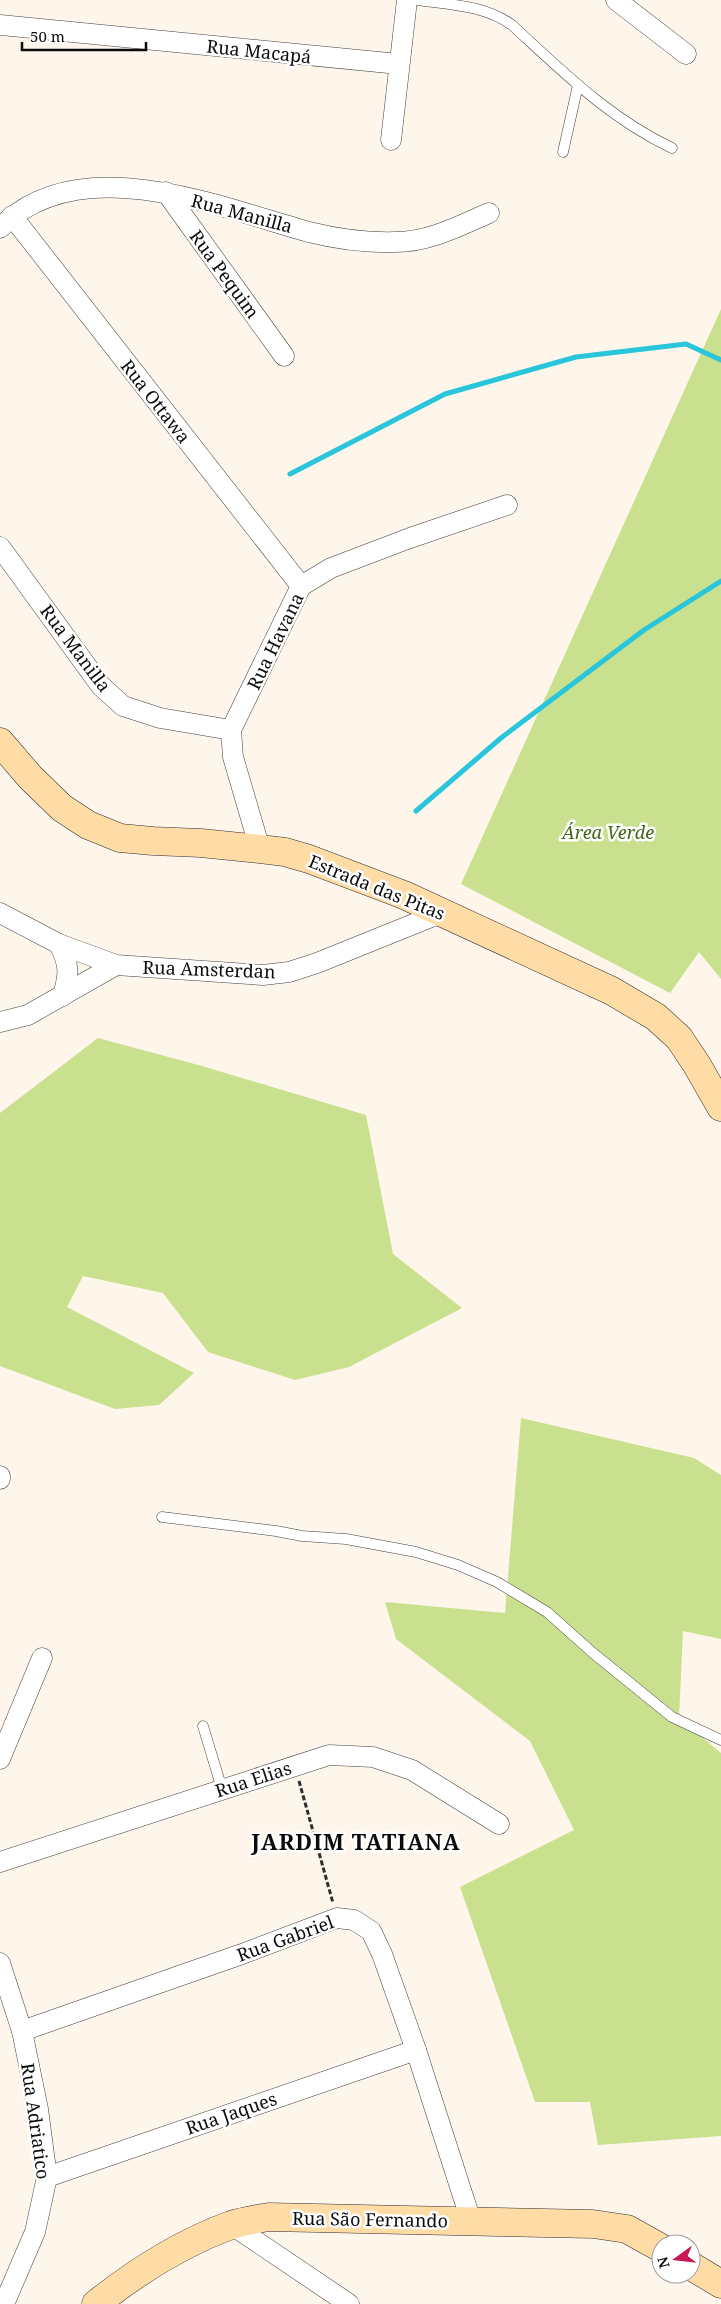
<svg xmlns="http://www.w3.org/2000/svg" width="721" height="2304" viewBox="0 0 721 2304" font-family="'Noto Serif',serif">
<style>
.forest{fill:#c9e08e}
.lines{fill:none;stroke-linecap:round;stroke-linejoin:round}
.stream{stroke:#29c5db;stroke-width:5}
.lane-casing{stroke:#3f3f3f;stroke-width:11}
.street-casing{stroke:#3f3f3f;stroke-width:21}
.secondary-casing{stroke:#2e2e2e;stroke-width:29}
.path{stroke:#2e2e2e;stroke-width:3;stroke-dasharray:5 2.5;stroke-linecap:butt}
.lane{stroke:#fff;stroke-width:10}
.street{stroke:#fff;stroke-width:20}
.secondary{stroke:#ffdca6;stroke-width:28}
.labels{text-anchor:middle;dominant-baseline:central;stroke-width:5;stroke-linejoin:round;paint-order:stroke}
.street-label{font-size:18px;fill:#0c0c0c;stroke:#fff}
.park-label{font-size:18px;font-style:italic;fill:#3f6a16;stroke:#fff}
.district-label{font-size:22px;font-weight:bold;letter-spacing:1px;fill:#0c0c0c;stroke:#fff}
</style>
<rect width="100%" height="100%" fill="#fff6eb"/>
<!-- forest -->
<g class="forest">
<polygon points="721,309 721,979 699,952 670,993 461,884"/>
<polygon points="98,1038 202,1066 366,1115 393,1254 462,1308 349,1367 295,1380 208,1352 163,1293 83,1276 67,1307 194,1373 159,1405 115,1409 0,1366 0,1113"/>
<polygon points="521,1418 694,1458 721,1475 721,1639 683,1631 679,1718 721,1753 721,2136 598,2145 590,2102 535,2102 460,1887 574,1830 530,1741 396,1639 385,1602 505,1613"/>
</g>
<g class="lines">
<!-- stream -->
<g class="stream">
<polyline points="290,474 445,394 576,357 686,344 721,360"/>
<polyline points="416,811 501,738 644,630 721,581"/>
</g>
<defs>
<g id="lane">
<path d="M418,0C451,5 484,5 512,25C563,72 609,118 672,148"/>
<polyline points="563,152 578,85"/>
<polyline points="162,1517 276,1531 302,1536 346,1539 416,1552 458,1565 497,1582 547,1612 593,1653 672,1717 721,1740"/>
<polyline points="203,1726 222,1789"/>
</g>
<g id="street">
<polyline points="616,0 686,54"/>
<polyline points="0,25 399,64"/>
<polyline points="391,140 407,0"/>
<polyline points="166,192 284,356"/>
<polyline points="12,216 301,586"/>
<path d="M0,228C78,148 219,207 309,232C337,239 367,243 396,242C429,242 459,226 489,213"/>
<polyline points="0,547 101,686 123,706 160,718 231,730"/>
<polyline points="260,849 233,757 231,730 301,586 331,568 410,538 507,505"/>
<polyline points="0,913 59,944 116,965 263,975 289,972 317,963 441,913"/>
<path d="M59,944C70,965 69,974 63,996"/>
<polyline points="0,1022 28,1015 116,965"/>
<polyline points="0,1476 0,1479"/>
<polyline points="0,1759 42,1658"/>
<polyline points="0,1862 329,1755 373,1757 412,1770 499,1824"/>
<polyline points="0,1963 22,2031 38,2109 47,2177 35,2232 4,2304"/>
<polyline points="22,2031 242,1954 337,1918 354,1920 371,1931 382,1954 416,2050 471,2221"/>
<polyline points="47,2177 416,2050"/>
<polyline points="232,2225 349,2304"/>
</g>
<g id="secondary">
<polyline points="0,742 30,777 62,808 88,825 120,838 153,841 201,843 260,849 285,852 309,859 404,895 612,991 656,1017 679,1038 697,1065 721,1107"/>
<polyline points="691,2266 721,2284"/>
<path d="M96,2304C136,2272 182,2243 231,2225C243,2221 256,2219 269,2217L593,2224L627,2229L661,2248"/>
</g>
</defs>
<!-- lane casing -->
<use href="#lane" class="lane-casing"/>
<!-- street casing -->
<use href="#street" class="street-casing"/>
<!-- secondary casing -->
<use href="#secondary" class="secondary-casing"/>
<!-- path -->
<polyline class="path" points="299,1781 333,1903"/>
<!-- lane -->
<use href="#lane" class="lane"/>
<!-- street -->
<use href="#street" class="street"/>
<!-- secondary -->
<use href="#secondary" class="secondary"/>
</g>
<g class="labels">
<!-- street labels -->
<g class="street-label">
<text transform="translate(259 51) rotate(6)">Rua Macapá</text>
<text transform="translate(242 213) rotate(15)">Rua Manilla</text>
<text transform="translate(225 274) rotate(54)">Rua Pequim</text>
<text transform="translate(156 401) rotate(52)">Rua Ottawa</text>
<text transform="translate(275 641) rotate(-64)">Rua Havana</text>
<text transform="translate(76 648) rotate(53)">Rua Manilla</text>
<text transform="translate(377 887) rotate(22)">Estrada das Pitas</text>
<text transform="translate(209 969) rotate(2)">Rua Amsterdan</text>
<text transform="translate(253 1779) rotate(-18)">Rua Elias</text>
<text transform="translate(285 1938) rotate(-20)">Rua Gabriel</text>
<text transform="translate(231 2113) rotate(-19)">Rua Jaques</text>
<text transform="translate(36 2121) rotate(82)">Rua Adriatico</text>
<text transform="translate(370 2219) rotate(1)">Rua São Fernando</text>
</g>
<!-- park labels -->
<g class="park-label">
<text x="608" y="832">Área Verde</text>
</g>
<!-- district labels -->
<g class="district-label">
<text x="356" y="1841">JARDIM TATIANA</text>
</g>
</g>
<!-- north arrow -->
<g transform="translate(676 2259) rotate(255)"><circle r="24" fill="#ffffff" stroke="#9e9e9e"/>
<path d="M0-4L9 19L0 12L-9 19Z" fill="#c91751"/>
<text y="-8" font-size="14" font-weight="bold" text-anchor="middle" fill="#0c0c0c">N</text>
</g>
<!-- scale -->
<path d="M22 42v8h124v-8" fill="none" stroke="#0c0c0c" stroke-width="2.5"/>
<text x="30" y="42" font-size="15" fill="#0c0c0c" stroke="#ffffff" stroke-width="4" paint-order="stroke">50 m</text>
</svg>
